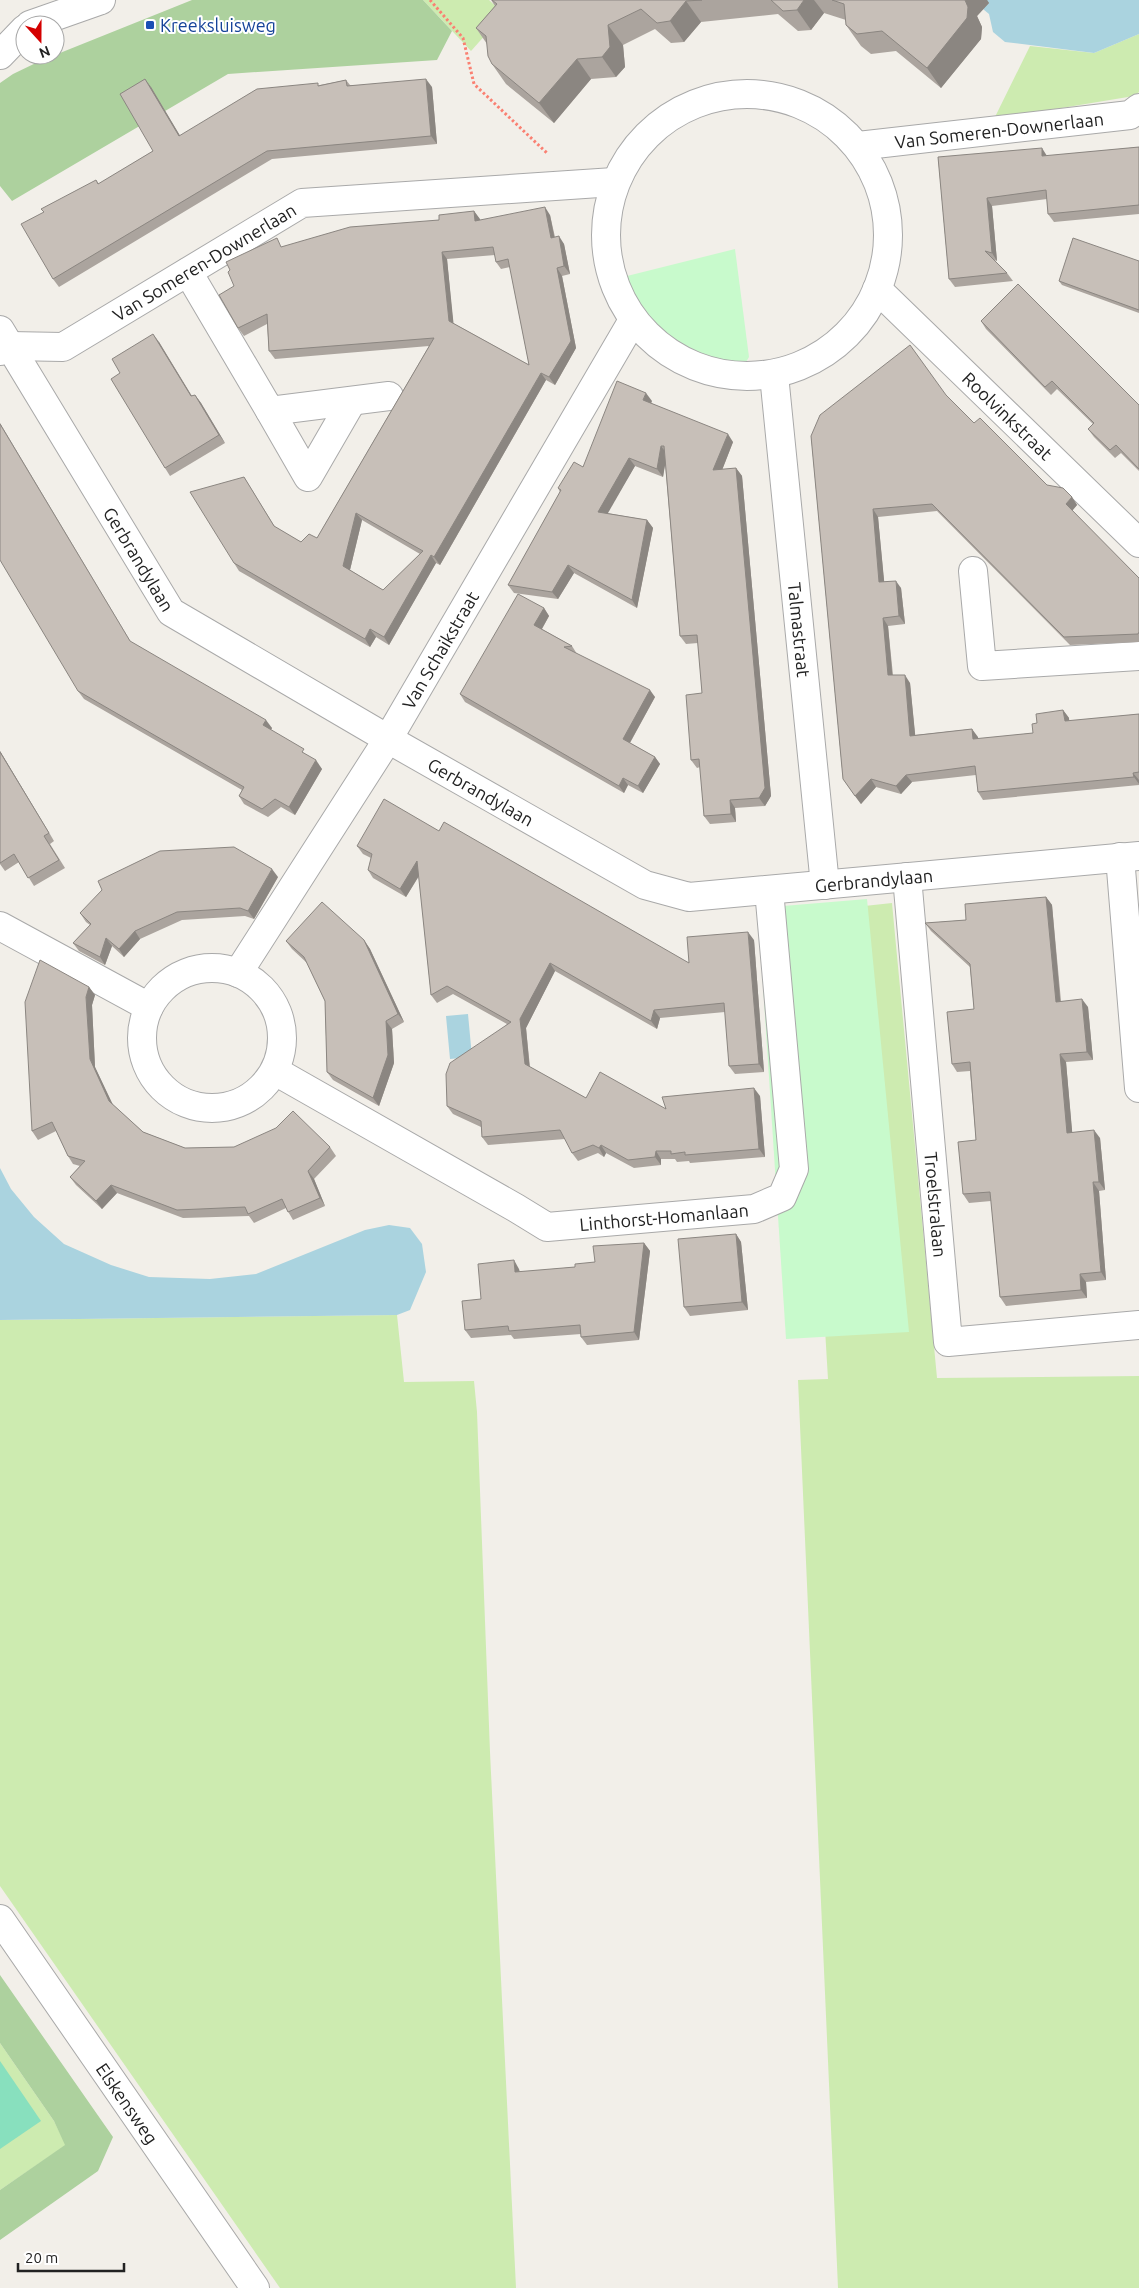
<svg xmlns="http://www.w3.org/2000/svg" width="1139" height="2288" viewBox="0 0 1139 2288" font-family="Ubuntu,sans-serif">
<style>
.grass{fill:#cdebb0}
.forest{fill:#add19e}
.park{fill:#c8facc}
.pitch{fill:#88e0be}
.water{fill:#aad3df}
.lines{fill:none;stroke-linecap:round;stroke-linejoin:round}
.minor-casing{stroke:#a9a9a9;stroke-width:30}
.path{stroke:#fa8072;stroke-width:3;stroke-dasharray:2.5 2.5;stroke-linecap:butt}
.minor{stroke:#fff;stroke-width:28}
.wall{fill:#aba49e;fill-rule:evenodd}
.shaded-wall{fill:#8b8681}
.building{fill:#c7bfb8;stroke:#8b8681;fill-rule:evenodd}
.transit-dot{fill:#1a4fb4;stroke:#fff;stroke-width:2}
.labels{text-anchor:middle;dominant-baseline:central;stroke-width:4;stroke-linejoin:round;paint-order:stroke}
.transit-label{font-size:18px;fill:#164399;stroke:#fff;text-anchor:start}
.street-label{font-size:18px;fill:#222;stroke:#fff}
</style>
<rect width="100%" height="100%" fill="#f2efe9"/>
<!-- grass -->
<g class="grass">
<polygon points="423,0 489,0 504,14 471,51"/>
<polygon points="1139,34 1139,92 1134,96 994,119 1030,46 1094,53"/>
<polygon points="892,903 937,1378 1139,1376 1139,2288 838,2288 798,1380 828,1379 800,913"/>
<polygon points="397,1315 404,1382 474,1381 477,1412 490,1752 516,2288 280,2288 0,1886 0,1320"/>
<polygon points="0,2043 54,2121 66,2145 0,2190"/>
</g>
<!-- forest -->
<g class="forest">
<polygon points="192,0 423,0 452,31 437,60 228,74 12,201 0,186 0,83 13,74 40,61"/>
<polygon points="0,1975 113,2137 98,2171 0,2240 0,2190 65,2145 54,2121 0,2043"/>
</g>
<!-- park -->
<g class="park">
<polygon points="735,249 749,357 737,377 692,367 658,344 630,314 615,279"/>
<polygon points="867,899 909,1332 786,1339 758,908"/>
</g>
<!-- pitch -->
<polygon class="pitch" points="0,2061 41,2121 0,2149"/>
<!-- water -->
<g class="water">
<polygon points="972,0 1139,0 1139,34 1094,53 1005,42 993,32 989,14"/>
<polygon points="468,1014 472,1057 450,1059 446,1016"/>
<polygon points="0,1168 11,1189 34,1217 64,1244 111,1265 149,1277 210,1279 256,1274 365,1230 389,1225 410,1228 422,1244 426,1272 410,1310 397,1315 0,1320"/>
</g>
<g class="lines">
<defs>
<g id="minor">
<polyline points="30,25 101,0"/>
<polyline points="0,55 25,29"/>
<circle cx="747" cy="235" r="141"/>
<path id="s1" d="M858,146L1130,115L1139,108"/>
<polyline points="188,272 270,411 389,396"/>
<path id="s2" d="M877,289L1139,543"/>
<path id="s3" d="M0,330L171,612L388,739L645,885L689,897L1139,856"/>
<path id="s4" d="M0,351L10,346L63,347L302,203L614,182"/>
<path id="s5" d="M774,375L825,885"/>
<polyline points="270,411 308,477 352,401"/>
<polyline points="973,571 982,666 1139,656"/>
<polyline points="1120,857 1139,1088"/>
<path id="s6" d="M907,877L948,1342L1139,1325"/>
<polyline points="0,926 149,1007"/>
<circle cx="212" cy="1038" r="70"/>
<path id="s7" d="M238,973L388,739L633,320"/>
<path id="s8" d="M275,1071L516,1208L547,1227L754,1209L782,1197L794,1169L769,890"/>
<path id="s9" d="M0,1919L255,2288"/>
</g>
</defs>
<!-- minor casing -->
<use href="#minor" class="minor-casing"/>
<!-- path -->
<polyline class="path" points="430,0 463,38 474,84 548,154"/>
<!-- minor -->
<use href="#minor" class="minor"/>
</g>
<!-- wall -->
<g class="wall">
<polygon points="491,0 987,0 989,3 977,16 982,27 981,39 941,88 896,51 871,54 861,46 846,25 846,20 824,13 811,30 798,31 778,14 701,22 684,42 671,43 655,29 623,45 625,67 616,77 591,79 554,123 506,84 492,64 487,44 476,28 495,6"/>
<polygon points="346,80 350,85 432,87 437,144 272,159 59,287 53,279 96,180 99,184 153,151 151,87 180,136 320,85"/>
<polygon points="1139,147 1139,214 1054,222 1048,214 1047,199 992,206 997,261 994,260 1007,273 1013,281 955,287 949,279 938,157 1047,156"/>
<path d="M474,211L480,220L550,215L555,237L564,244L570,274L562,276L576,348L555,385L546,380L440,565L436,563L389,645L376,637L370,647L239,571L234,563L244,477L275,527L301,542L317,538L429,346L275,359L269,351L267,324L244,336L238,328L283,247L439,220ZM495,255L496,262L501,269L510,267L529,365L453,323L447,259ZM362,520L420,554L383,590L350,570Z"/>
<polygon points="1139,261 1139,313 1062,285 1059,281"/>
<polygon points="981,321 1139,405 1139,471 1121,453 1115,458 1094,437 1088,429 1093,424 1057,389 1051,395 986,329"/>
<polygon points="159,342 192,396 195,395 201,403 225,443 170,476 165,468 120,373"/>
<polygon points="946,395 974,423 1047,485 1072,497 1077,505 1072,511 1139,578 1139,642 1070,645 937,511 878,517 884,582 901,588 905,624 888,626 893,675 910,683 915,735 972,729 978,739 1033,733 1037,723 1063,710 1069,718 1069,721 1139,714 1139,785 983,800 978,792 976,775 912,782 901,794 876,787 861,804 843,779 811,436"/>
<polygon points="652,401 651,403 733,442 722,470 736,468 742,476 771,796 765,806 735,808 736,822 710,824 704,816 700,767 697,768 691,760 702,693 698,643 686,644 680,636 665,463 663,477 635,466 607,513 647,520 653,528 637,608 574,573 558,599 514,593 508,585 560,492 558,488 583,467"/>
<polygon points="544,608 549,616 542,629 572,646 577,654 655,697 630,743 655,757 660,764 643,793 628,785 624,793 465,702 460,694"/>
<polygon points="131,642 272,728 271,730 308,756 322,769 295,815 281,807 268,817 244,804 239,796 242,790 84,699 78,691"/>
<polygon points="0,751 54,841 50,844 65,868 34,886 19,862 5,871 0,864"/>
<polygon points="439,831 689,963 754,940 764,1072 735,1074 729,1066 725,1012 660,1018 657,1029 555,971 526,1028 530,1067 586,1098 666,1109 760,1096 765,1157 690,1163 689,1161 677,1162 675,1159 661,1159 661,1165 634,1168 606,1153 604,1157 598,1153 578,1161 572,1153 565,1139 488,1145 482,1137 481,1127 453,1114 447,1106 507,1024 453,994 437,1003 431,995 419,876 406,897 373,878 368,870 371,858 363,854 357,846"/>
<polygon points="278,877 254,919 245,916 182,920 140,939 124,957 112,946 105,965 79,951 73,943 90,925 86,922 80,913"/>
<polygon points="1046,897 1052,905 1061,1001 1088,1007 1093,1060 1066,1062 1072,1132 1100,1138 1105,1190 1099,1191 1106,1280 1086,1282 1087,1298 1006,1306 1000,1297 991,1201 969,1203 963,1194 976,1140 970,1071 957,1072 952,1064 974,1009 970,967 931,931 925,923 966,920"/>
<polygon points="364,940 370,949 404,1022 392,1029 394,1063 379,1106 333,1080 327,1072 325,1001 307,963 292,949 286,941"/>
<polygon points="89,987 95,995 92,1005 95,1067 112,1104 143,1132 185,1148 330,1147 336,1156 314,1179 325,1206 293,1220 286,1208 254,1223 249,1216 183,1218 117,1193 102,1209 76,1185 70,1177 80,1166 73,1164 68,1156 56,1131 38,1140 32,1131"/>
<polygon points="736,1234 741,1242 748,1310 690,1316 684,1307"/>
<polygon points="644,1243 650,1251 639,1340 587,1345 581,1337 581,1334 514,1339 511,1335 471,1338 465,1330 481,1299 519,1269 520,1272 575,1267 595,1262"/>
</g>
<!-- shaded-wall -->
<g class="shaded-wall">
<polygon points="804,0 814,0 824,13 811,30 797,10"/>
<polygon points="965,0 987,0 989,3 977,16 982,27 981,39 941,88 927,68"/>
<polygon points="686,1 701,22 684,42 670,21"/>
<polygon points="608,25 623,45 625,67 616,77 602,57"/>
<polygon points="577,59 591,79 554,123 539,103"/>
<polygon points="145,79 151,87 185,144 179,136"/>
<polygon points="426,79 432,87 437,144 431,136"/>
<polygon points="1042,148 1047,156 1042,156"/>
<polygon points="987,198 992,206 997,261 992,253"/>
<polygon points="545,207 550,215 556,246 551,238"/>
<polygon points="474,211 480,219 481,229 475,221"/>
<polygon points="559,236 564,244 570,274 564,266"/>
<polygon points="442,252 447,259 454,328 449,321"/>
<polygon points="557,268 562,276 576,348 555,385 549,377"/>
<polygon points="153,334 159,342 197,405 191,396"/>
<polygon points="541,373 546,380 440,565 434,557"/>
<polygon points="646,393 652,401 649,408 643,400"/>
<polygon points="195,395 201,403 225,443 219,435"/>
<polygon points="0,423 135,649 130,641 0,424"/>
<polygon points="728,434 733,442 719,478 713,470"/>
<polygon points="661,446 667,454 663,477 657,469"/>
<polygon points="629,458 635,466 604,520 598,512"/>
<polygon points="736,468 742,476 771,796 765,806 759,798"/>
<polygon points="1072,497 1077,505 1071,512 1066,504"/>
<polygon points="873,509 878,517 885,590 879,582"/>
<polygon points="356,513 362,520 349,574 343,566"/>
<polygon points="647,520 653,528 637,608 632,600"/>
<polygon points="431,555 436,563 389,645 384,637"/>
<polygon points="568,565 574,573 558,599 552,592"/>
<polygon points="896,581 901,588 905,624 899,616"/>
<polygon points="544,608 549,616 540,632 534,625"/>
<polygon points="883,618 888,626 893,683 888,675"/>
<polygon points="370,629 376,637 370,647 365,639"/>
<polygon points="905,675 910,683 916,743 910,736"/>
<polygon points="650,690 655,697 628,746 623,739"/>
<polygon points="1063,710 1069,718 1070,729 1065,721"/>
<polygon points="266,720 272,728 269,733 263,725"/>
<polygon points="972,729 978,737 979,747 973,739"/>
<polygon points="0,751 54,841 49,833 0,752"/>
<polygon points="655,757 660,764 643,793 638,786"/>
<polygon points="316,760 322,769 295,815 289,807"/>
<polygon points="1133,773 1139,780 1139,784 1134,777"/>
<polygon points="906,775 912,782 901,794 896,786"/>
<polygon points="623,778 628,785 624,793 619,786"/>
<polygon points="871,779 876,787 861,804 855,796"/>
<polygon points="730,800 735,808 736,822 731,814"/>
<polygon points="417,861 423,869 406,897 400,889"/>
<polygon points="272,869 278,877 254,919 248,911"/>
<polygon points="1046,897 1052,905 1061,1010 1056,1002"/>
<polygon points="135,931 140,939 124,957 119,949"/>
<polygon points="748,932 754,940 764,1072 759,1064"/>
<polygon points="106,938 112,946 105,965 100,957"/>
<polygon points="364,940 370,949 404,1022 398,1014"/>
<polygon points="550,963 555,971 526,1028 530,1072 525,1064 520,1019"/>
<polygon points="89,987 95,995 92,1005 95,1067 115,1109 109,1101 90,1059 86,997"/>
<polygon points="1082,999 1088,1007 1093,1060 1087,1052"/>
<polygon points="654,1010 660,1018 657,1029 651,1021"/>
<polygon points="386,1021 392,1029 394,1063 379,1106 373,1098"/>
<polygon points="1060,1054 1066,1062 1073,1141 1067,1133"/>
<polygon points="754,1088 760,1096 765,1157 759,1149"/>
<polygon points="1094,1130 1100,1138 1105,1190 1099,1182"/>
<polygon points="601,1145 606,1153 604,1157 599,1148"/>
<polygon points="656,1151 661,1159 661,1165 655,1157"/>
<polygon points="308,1171 314,1179 325,1206 320,1198"/>
<polygon points="1093,1182 1099,1191 1106,1280 1101,1272"/>
<polygon points="111,1185 117,1193 102,1209 96,1201"/>
<polygon points="736,1234 741,1242 748,1310 742,1302"/>
<polygon points="644,1243 650,1251 639,1340 634,1332"/>
<polygon points="514,1260 519,1269 520,1280 515,1272"/>
<polygon points="1080,1274 1086,1282 1087,1298 1081,1290"/>
</g>
<!-- building -->
<g class="building">
<polygon points="492,0 702,0 686,1 670,21 657,23 641,9 608,25 610,47 602,57 577,59 539,103 492,64 488,56 486,36 476,28 497,4"/>
<polygon points="771,0 804,0 797,10 783,11"/>
<polygon points="832,0 965,0 968,7 967,18 927,68 882,31 857,34 846,25 844,4"/>
<polygon points="145,79 179,136 257,89 318,83 318,86 346,80 347,86 426,79 431,136 267,151 53,279 21,224 44,212 41,209 96,180 98,184 153,151 120,94"/>
<polygon points="1139,147 1139,205 1048,214 1046,190 987,198 992,253 985,251 1007,273 949,279 938,157 1042,148 1042,156"/>
<path d="M545,207L551,238L559,236L564,266L557,268L571,341L549,377L541,373L434,557L431,555L384,637L370,629L365,639L234,563L190,492L244,477L274,526L301,542L309,534L317,538L434,338L269,351L267,314L238,328L219,295L234,286L228,272L230,270L226,262L277,238L281,247L350,227L439,220V215L474,211L475,221ZM493,247L496,262L508,259L529,365L449,321L442,252ZM356,513L423,551L383,590L343,566Z"/>
<polygon points="1073,238 1139,261 1139,310 1059,281"/>
<polygon points="1018,284 1139,405 1139,469 1116,445 1110,450 1088,429 1094,423 1052,381 1045,387 981,321"/>
<polygon points="153,334 191,396 195,395 219,435 165,468 111,379 120,373 112,359"/>
<polygon points="910,345 946,395 974,423 980,418 1047,485 1063,488 1072,497 1066,504 1139,578 1139,632 1138,634 1064,637 932,504 873,509 879,582 896,581 899,616 883,618 888,675 905,675 910,736 972,729 973,739 1033,733 1032,724 1037,723 1036,714 1063,710 1065,721 1139,714 1139,772 1133,773 1134,777 978,792 975,766 906,775 896,786 871,779 855,796 843,779 811,436 820,415"/>
<polygon points="617,381 646,393 643,400 728,434 713,470 736,468 765,788 759,798 730,800 731,814 704,816 699,759 691,760 686,695 702,693 697,635 680,636 664,446 661,446 657,469 629,458 598,512 647,520 632,600 568,565 552,592 508,585 561,490 558,488 574,462 583,467"/>
<polygon points="0,424 130,641 266,720 263,725 304,749 302,752 316,760 289,807 275,799 262,809 239,796 244,787 78,691 0,560"/>
<polygon points="518,594 544,608 534,625 572,646 564,647 650,690 623,739 655,757 638,786 623,778 619,786 460,694"/>
<polygon points="0,752 49,833 44,836 59,860 28,878 14,854 0,863"/>
<polygon points="384,799 439,831 444,822 689,963 687,937 748,932 759,1064 729,1066 724,1003 654,1010 651,1021 550,963 520,1019 525,1064 586,1098 600,1072 666,1109 662,1097 754,1088 759,1149 685,1155 685,1152 671,1154 671,1151 656,1151 655,1157 628,1160 601,1145 599,1148 593,1145 572,1153 560,1130 482,1137 481,1121 447,1106 446,1074 450,1063 511,1022 447,986 431,995 417,861 400,889 368,870 372,854 357,846"/>
<polygon points="234,847 272,869 248,911 240,908 177,912 135,931 119,949 106,938 100,957 73,943 91,924 80,913 102,890 98,881 160,851"/>
<polygon points="1046,897 1056,1002 1082,999 1087,1052 1060,1054 1067,1133 1094,1130 1099,1182 1093,1182 1101,1272 1080,1274 1081,1290 1000,1297 990,1192 963,1194 958,1142 976,1140 970,1062 952,1064 947,1012 974,1009 970,964 925,923 966,920 965,904"/>
<polygon points="322,902 364,940 398,1014 386,1021 388,1055 373,1098 327,1072 325,1001 304,957 286,941"/>
<polygon points="40,960 89,987 86,997 90,1059 109,1101 143,1132 185,1148 234,1147 276,1128 293,1111 330,1147 308,1171 320,1198 288,1212 282,1199 248,1214 245,1207 177,1210 111,1185 96,1201 70,1177 85,1161 68,1156 52,1122 32,1131 25,1002"/>
<polygon points="736,1234 742,1302 684,1307 678,1239"/>
<polygon points="644,1243 634,1332 581,1337 580,1325 509,1331 508,1326 465,1330 462,1301 481,1299 478,1264 514,1260 515,1272 575,1267 575,1264 595,1262 593,1246"/>
</g>
<!-- markers -->
<rect class="transit-dot" x="145" y="20" width="10" height="10" rx="2.5"/>
<g class="labels">
<!-- transit labels -->
<g class="transit-label">
<text x="160" y="25">Kreeksluisweg</text>
</g>
<!-- street labels -->
<g class="street-label">
<text stroke="none"><textPath href="#s1" startOffset="142">Van Someren-Downerlaan</textPath></text>
<text stroke="none"><textPath href="#s4" startOffset="229">Van Someren-Downerlaan</textPath></text>
<text stroke="none"><textPath href="#s2" startOffset="182">Roolvinkstraat</textPath></text>
<text stroke="none"><textPath href="#s3" startOffset="268">Gerbrandylaan</textPath></text>
<text stroke="none"><textPath href="#s5" startOffset="256">Talmastraat</textPath></text>
<text stroke="none"><textPath href="#s7" startOffset="381">Van Schaikstraat</textPath></text>
<text stroke="none"><textPath href="#s3" startOffset="688">Gerbrandylaan</textPath></text>
<text stroke="none"><textPath href="#s3" startOffset="1108">Gerbrandylaan</textPath></text>
<text stroke="none"><textPath href="#s6" startOffset="329">Troelstralaan</textPath></text>
<text stroke="none"><textPath href="#s8" startOffset="431">Linthorst-Homanlaan</textPath></text>
<text stroke="none"><textPath href="#s9" startOffset="224">Elskensweg</textPath></text>
</g>
</g>
<!-- north arrow -->
<g transform="translate(40 40) rotate(159)"><circle r="24" fill="#ffffff" stroke="#a7a7a7"/>
<path d="M0-4L9 19L0 12L-9 19Z" fill="#d40000"/>
<text y="-8" font-size="14" font-weight="bold" text-anchor="middle" fill="#222222">N</text>
</g>
<!-- scale -->
<path d="M18 2263v8h106v-8" fill="none" stroke="#222222" stroke-width="2.5"/>
<text x="25" y="2263" font-size="15" fill="#222222" stroke="#ffffff" stroke-width="4" paint-order="stroke">20 m</text>
</svg>
